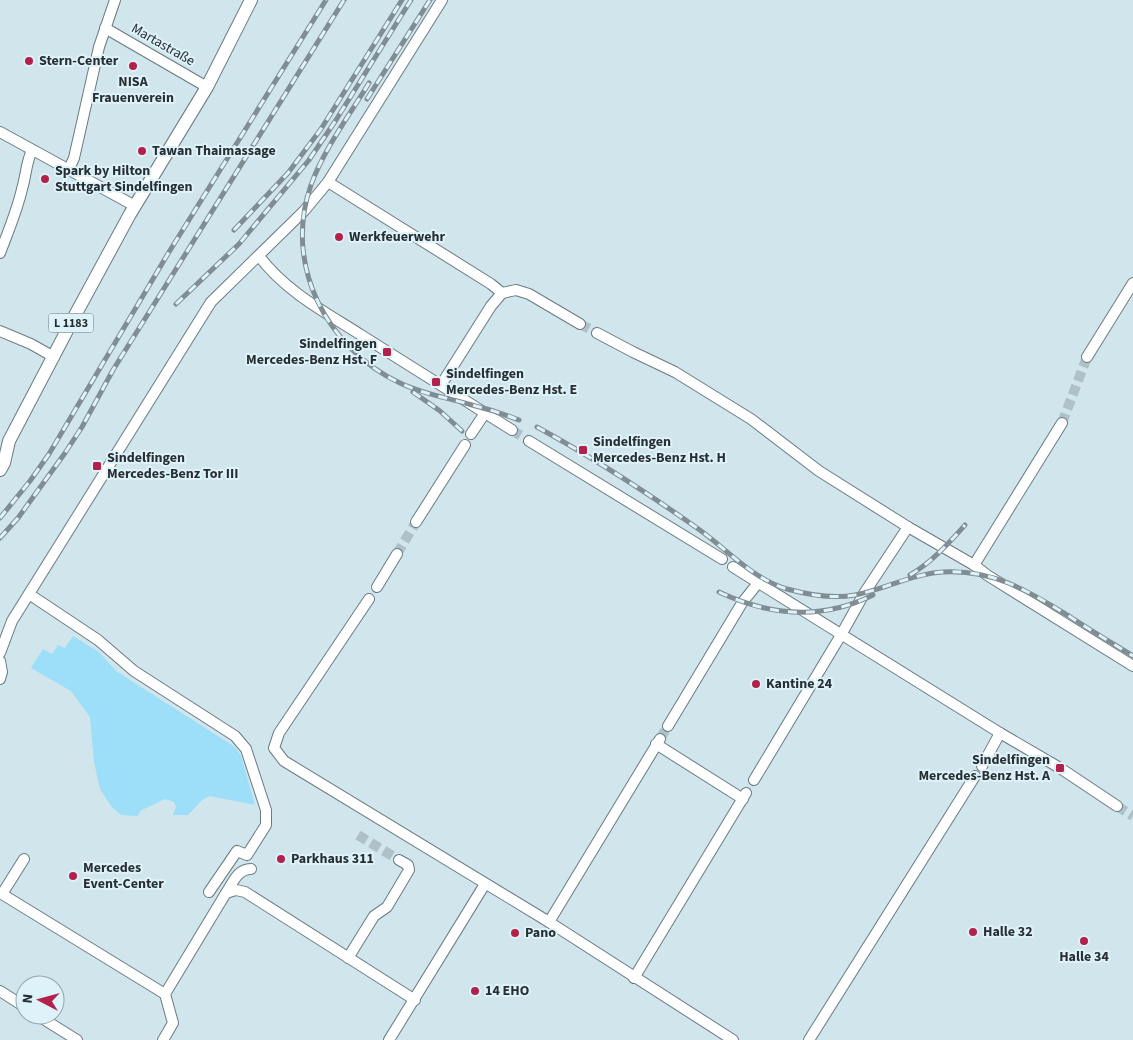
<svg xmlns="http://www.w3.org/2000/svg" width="1133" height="1040" viewBox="0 0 1133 1040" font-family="'Source Sans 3',sans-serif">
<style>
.green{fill:#9ddef9}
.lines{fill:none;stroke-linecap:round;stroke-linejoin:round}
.minor-tunnel{stroke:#afc1c8;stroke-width:10;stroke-dasharray:10 5;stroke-linecap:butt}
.minor-casing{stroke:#697b82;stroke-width:12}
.major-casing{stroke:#697b82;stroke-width:14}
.minor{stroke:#fff;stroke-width:10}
.major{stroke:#fff;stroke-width:12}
.rail-casing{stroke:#808e94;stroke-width:5}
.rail{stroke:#def2fa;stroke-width:3;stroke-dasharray:9;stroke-linecap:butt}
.poi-dot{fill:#b3214b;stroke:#def2fa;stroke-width:2}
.labels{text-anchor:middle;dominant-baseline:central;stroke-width:4;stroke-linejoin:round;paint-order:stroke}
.shield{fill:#def2fa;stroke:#5f6a6f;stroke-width:1}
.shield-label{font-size:12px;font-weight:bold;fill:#282f33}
.street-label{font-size:14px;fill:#282f33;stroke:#def2fa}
.poi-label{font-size:14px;font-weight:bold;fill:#282f33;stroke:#def2fa;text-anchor:start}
</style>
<rect width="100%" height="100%" fill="#d1e5ed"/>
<!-- green -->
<polygon class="green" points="73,636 99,652 116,671 235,747 241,756 255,805 210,796 202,800 188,815 173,815 176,807 174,802 165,799 140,811 138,816 121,815 111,806 100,789 94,762 90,717 71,691 31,668 43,649 52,654 58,645 65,648"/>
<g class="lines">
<!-- minor-tunnel -->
<g class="minor-tunnel">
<polyline points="580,324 597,333"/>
<polyline points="1062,423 1087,357"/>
<polyline points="512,430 529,441"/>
<polyline points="397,554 416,522"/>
<polyline points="660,739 668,726"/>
<polyline points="1117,806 1133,816"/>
<polyline points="358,835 399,860"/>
</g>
<defs>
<g id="minor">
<polyline points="105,28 207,87"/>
<polyline points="0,132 135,206"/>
<polyline points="68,171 74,158 99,47 115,0"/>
<polyline points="328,182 491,284 502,293 516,290 529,294 580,324"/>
<path d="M0,253C8,232 17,211 22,189C26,176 26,163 32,150"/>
<path d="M259,256C285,291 325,312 361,335C411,367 462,398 512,430"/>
<polyline points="0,331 31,344 54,357"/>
<polyline points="597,333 633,352 675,372 751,419 819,471 908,527 974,565 987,575 1133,666"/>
<polyline points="1087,357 1133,283"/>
<polyline points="441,385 491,306 502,293"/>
<polyline points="471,434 485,413"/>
<polyline points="529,441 722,559"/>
<polyline points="416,522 465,445"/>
<polyline points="974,565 1062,423"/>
<polyline points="733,567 1000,733 1060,768 1117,806"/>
<polyline points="377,587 397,554"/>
<polyline points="29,594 98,640 134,671 235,736 246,749 266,810 266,825 247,855 237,851 209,892"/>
<polyline points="369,599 279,733 274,748 284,761 549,922 733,1040"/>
<polyline points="0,653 12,621 211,302 304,211 328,182 442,0"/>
<polyline points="0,661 2,672 0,679"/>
<polyline points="668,726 742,603 758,583"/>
<polyline points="656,744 743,799"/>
<polyline points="982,766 1000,733"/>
<polyline points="754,780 841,635 865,592 908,527"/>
<polyline points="24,859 2,894 165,994"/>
<path d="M226,893C233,883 237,869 251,869"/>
<polyline points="549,922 660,739"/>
<polyline points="348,958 374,916 387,907 409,870 408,865 399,860"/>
<polyline points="634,978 746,793"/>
<polyline points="0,991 25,1007"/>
<polyline points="37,1015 77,1040"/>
<polyline points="163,1040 173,1023 165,994 226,893 236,890 245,892 415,1000"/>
<polyline points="389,1040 485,884"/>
<polyline points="809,1040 975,776"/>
</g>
<polyline id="major" points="0,470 4,463 9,441 73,319 130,214 207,87 251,0"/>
</defs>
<!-- minor casing -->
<use href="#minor" class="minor-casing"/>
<!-- major casing -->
<use href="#major" class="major-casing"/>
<!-- minor -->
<use href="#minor" class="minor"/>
<!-- major -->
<use href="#major" class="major"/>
<defs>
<g id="rail">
<path d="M369,83C349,116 324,149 311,185C283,264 326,348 400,383C423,394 448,398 472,405C488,409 504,414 519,420"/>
<polyline points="367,99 430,0"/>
<polyline points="234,230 288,173 321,129 402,0"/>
<polyline points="176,304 239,244 309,160 336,120 411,0"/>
<polyline points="413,392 440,411 462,431"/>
<path d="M537,427C592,457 646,492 697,528C727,549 751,578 787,589C809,595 833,599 855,595C885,589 912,574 943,572C993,569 1028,591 1069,616C1090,630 1112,643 1133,656"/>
<polyline points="0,518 30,481 49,454 169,252 326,0"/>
<polyline points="0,538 18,518 65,453 82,427 113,370 344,0"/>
<path d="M910,575C932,562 948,544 965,525"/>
<path d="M719,592C770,616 821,621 873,595"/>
</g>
</defs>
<!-- rail casing -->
<use href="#rail" class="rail-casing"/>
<!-- rail -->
<use href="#rail" class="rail"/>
</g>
<!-- markers -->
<g class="poi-dot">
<circle cx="29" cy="61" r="5"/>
<circle cx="133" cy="66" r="5"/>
<circle cx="142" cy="151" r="5"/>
<circle cx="45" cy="179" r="5"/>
<circle cx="339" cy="237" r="5"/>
<rect x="382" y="347" width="10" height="10" rx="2.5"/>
<rect x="431" y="377" width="10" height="10" rx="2.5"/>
<rect x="578" y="445" width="10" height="10" rx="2.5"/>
<rect x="92" y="461" width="10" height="10" rx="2.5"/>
<circle cx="756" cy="684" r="5"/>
<rect x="1055" y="763" width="10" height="10" rx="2.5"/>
<circle cx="281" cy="859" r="5"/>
<circle cx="73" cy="876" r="5"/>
<circle cx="973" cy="932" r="5"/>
<circle cx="515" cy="933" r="5"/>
<circle cx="1084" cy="941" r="5"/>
<circle cx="475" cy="991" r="5"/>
</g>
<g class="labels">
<!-- shield labels -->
<rect class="shield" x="48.5" y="313.5" width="45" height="19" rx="4"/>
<g class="shield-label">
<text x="71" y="323">L 1183</text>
</g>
<!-- street labels -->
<g class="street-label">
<text transform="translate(163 45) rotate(30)">Martastraße</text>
</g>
<!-- poi labels -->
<g class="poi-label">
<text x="39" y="61">Stern-Center</text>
<text x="133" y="82" text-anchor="middle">NISA<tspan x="133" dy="16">Frauenverein</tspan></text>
<text x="152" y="151">Tawan Thaimassage</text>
<text x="55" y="171">Spark by Hilton<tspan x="55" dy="16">Stuttgart Sindelfingen</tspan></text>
<text x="349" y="237">Werkfeuerwehr</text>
<text x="377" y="344" text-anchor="end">Sindelfingen<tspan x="377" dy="16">Mercedes-Benz Hst. F</tspan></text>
<text x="446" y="374">Sindelfingen<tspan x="446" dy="16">Mercedes-Benz Hst. E</tspan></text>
<text x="593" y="442">Sindelfingen<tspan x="593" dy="16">Mercedes-Benz Hst. H</tspan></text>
<text x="107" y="458">Sindelfingen<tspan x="107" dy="16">Mercedes-Benz Tor III</tspan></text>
<text x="766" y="684">Kantine 24</text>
<text x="1050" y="760" text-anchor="end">Sindelfingen<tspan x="1050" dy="16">Mercedes-Benz Hst. A</tspan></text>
<text x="291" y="859">Parkhaus 311</text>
<text x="83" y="868">Mercedes<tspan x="83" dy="16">Event-Center</tspan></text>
<text x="983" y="932">Halle 32</text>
<text x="525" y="933">Pano</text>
<text x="1084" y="957" text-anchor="middle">Halle 34</text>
<text x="485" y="991">14 EHO</text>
</g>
</g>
<!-- north arrow -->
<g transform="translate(40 1000) rotate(276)"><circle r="24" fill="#def2fa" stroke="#95a4aa"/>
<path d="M0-4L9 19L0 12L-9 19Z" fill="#b3214b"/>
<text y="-8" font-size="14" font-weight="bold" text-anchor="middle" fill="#282f33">N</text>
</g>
</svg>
